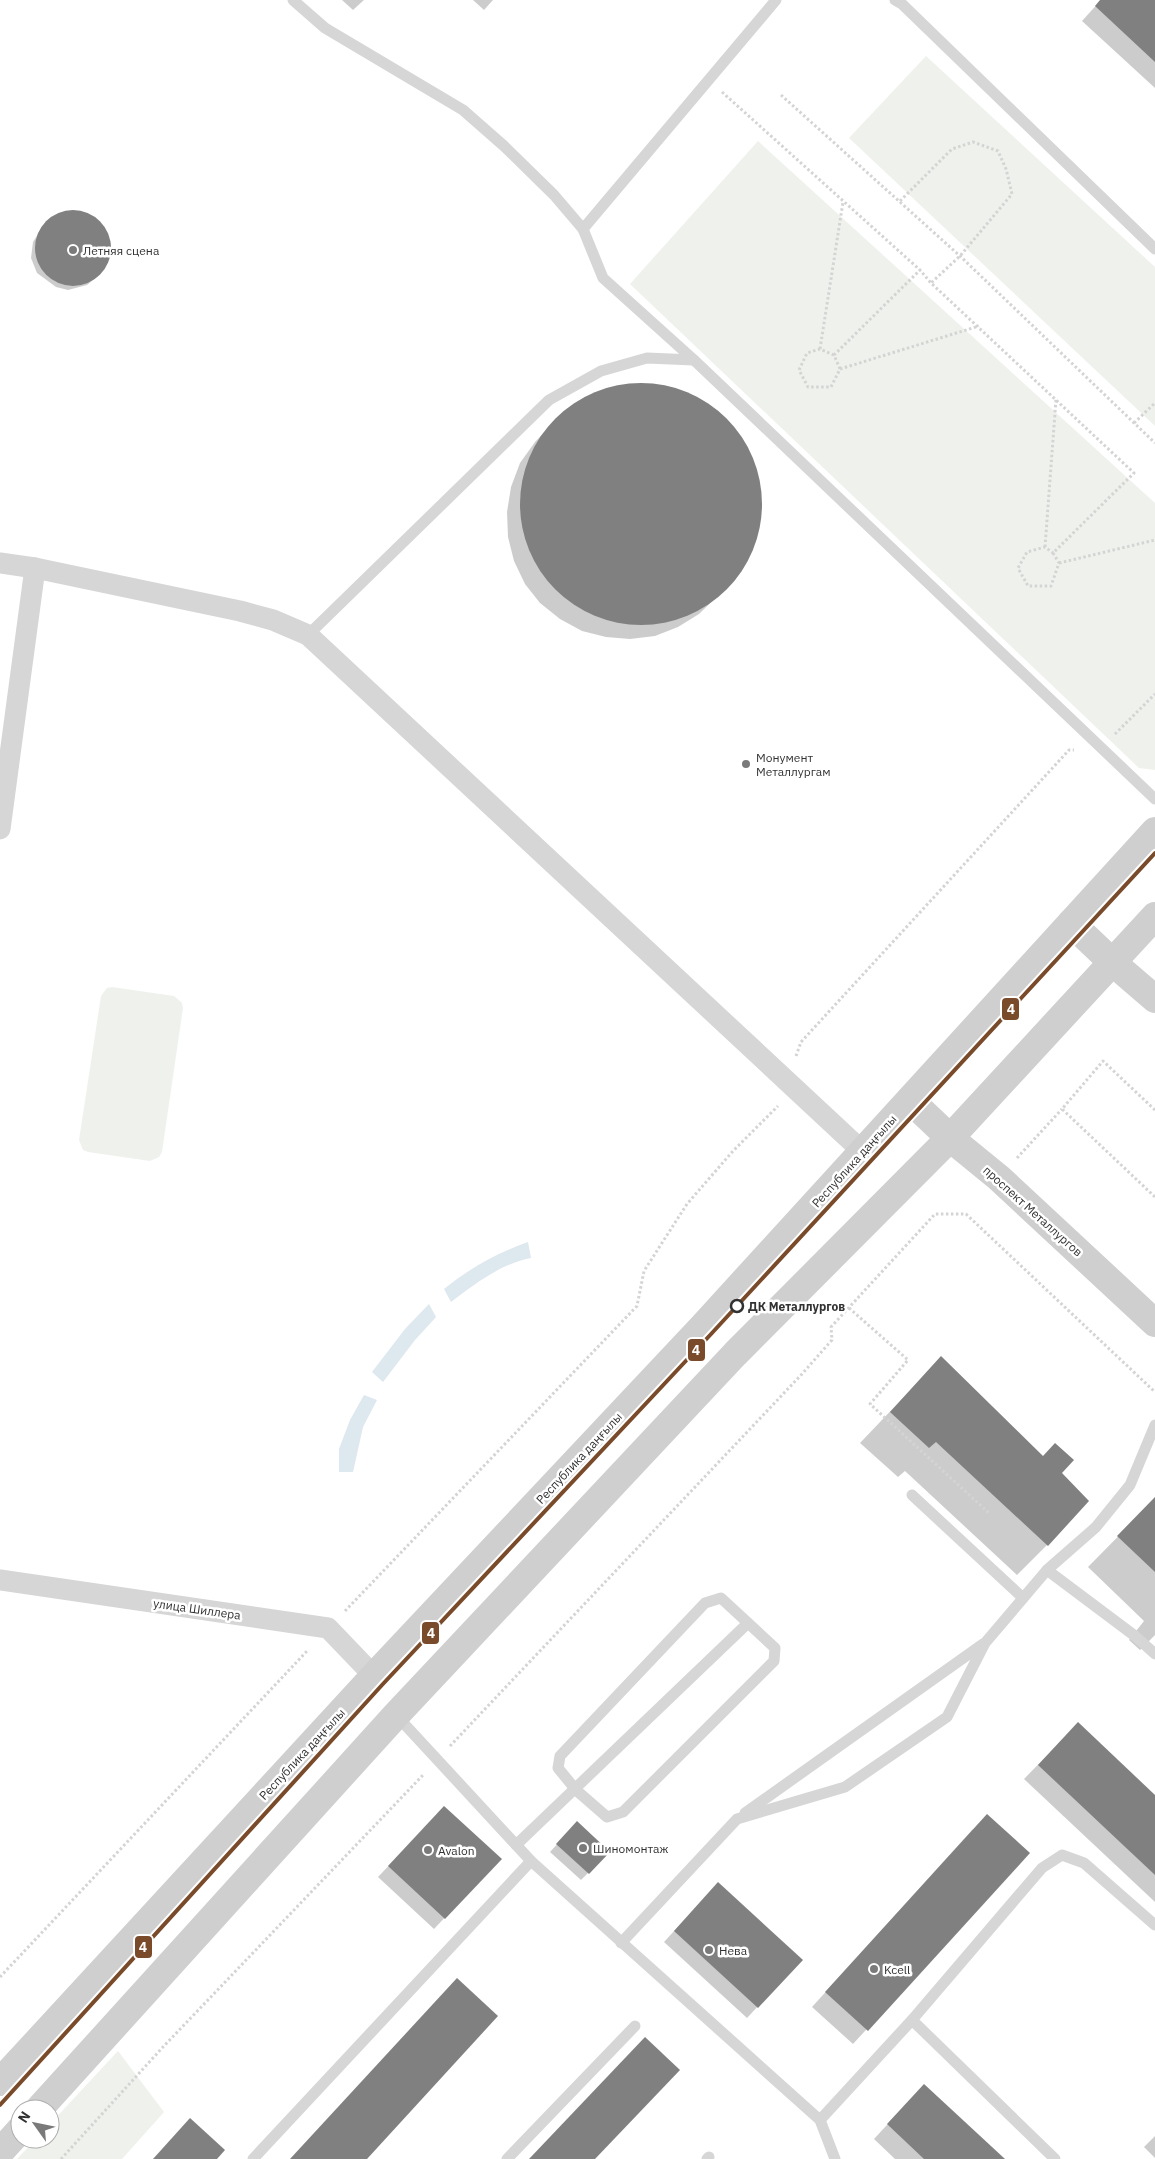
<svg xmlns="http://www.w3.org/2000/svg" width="1155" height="2159" viewBox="0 0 1155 2159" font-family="'IBM Plex Sans',sans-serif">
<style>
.green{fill:#eff2ec}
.water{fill:#dde8ef}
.shadow{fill:#0003}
.building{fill:#808080}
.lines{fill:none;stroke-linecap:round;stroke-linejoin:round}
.path{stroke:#d4d4d4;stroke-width:3;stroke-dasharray:2.5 2.5;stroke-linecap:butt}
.service{stroke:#d6d6d6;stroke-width:11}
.minor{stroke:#d6d6d6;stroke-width:21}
.secondary{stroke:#cfcfcf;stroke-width:28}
.tram-1-casing{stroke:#fff;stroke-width:8}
.tram-1{stroke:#7a4b2a;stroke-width:4}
.poi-dot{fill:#7a7a7a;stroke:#fff;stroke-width:2}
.stop-dot{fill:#fff;stroke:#323232;stroke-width:2.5}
.labels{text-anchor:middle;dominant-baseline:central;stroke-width:5;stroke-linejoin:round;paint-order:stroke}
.poi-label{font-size:12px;fill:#323232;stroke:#fff;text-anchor:start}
.street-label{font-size:12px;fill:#323232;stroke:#fff}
.stop-label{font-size:12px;font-weight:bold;fill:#323232;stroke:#fff;text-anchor:start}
.line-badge{stroke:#fff;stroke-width:2}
.badge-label{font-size:14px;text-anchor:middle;font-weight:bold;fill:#fff}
</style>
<rect width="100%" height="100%" fill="#fff"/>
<!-- green -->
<g class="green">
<polygon points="926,56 1155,267 1155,426 849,138"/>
<polygon points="758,141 1155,503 1155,770 1139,768 630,284"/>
<polygon points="112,987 174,996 182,1003 183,1008 162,1152 159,1157 150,1161 88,1152 83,1150 79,1140 101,996 107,988"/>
<polygon points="118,2051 164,2112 122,2159 17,2159 36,2139 50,2139 50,2124"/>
</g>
<!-- water -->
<g class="water">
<path d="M528,1242L531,1258C500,1264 475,1284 451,1302L444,1289C470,1268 497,1253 528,1242Z"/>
<polygon points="429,1304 436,1317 415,1340 383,1382 372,1372 405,1329"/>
<polygon points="364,1395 377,1400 363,1427 353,1472 339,1472 339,1449 350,1420"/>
</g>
<!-- shadow -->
<g class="shadow">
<polygon points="342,0 364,0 353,10"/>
<polygon points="473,0 493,0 484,10"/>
<polygon points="1101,0 1155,0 1155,88 1082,21"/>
<polygon points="68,211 87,214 102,226 111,244 110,256 98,276 87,285 68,290 56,287 37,273 31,258 33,242 46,221 50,218"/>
<polygon points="638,385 663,387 687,394 709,406 729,422 743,442 754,465 760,490 761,514 756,539 746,562 732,582 699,614 678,627 655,636 630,639 606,637 582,631 560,619 540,603 525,584 514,561 508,537 507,512 511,487 520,463 535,442 549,427 568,410 589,397 613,388"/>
<polygon points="941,1358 1060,1473 1047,1545 1017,1575 905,1471 898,1477 860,1443"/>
<polygon points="1155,1499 1155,1635 1140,1650 1129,1640 1144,1621 1088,1567"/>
<polygon points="1064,1738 1155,1796 1155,1902 1024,1779"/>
<polygon points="434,1818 500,1859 434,1929 378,1877"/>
<polygon points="571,1829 588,1873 581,1880 550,1852"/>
<polygon points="973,1829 1029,1853 853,2044 812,2007"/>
<polygon points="708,1894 801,1960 747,2018 664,1942"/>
<polygon points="910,2100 1003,2159 895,2159 874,2139"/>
<polygon points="1155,2136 1155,2158 1144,2147"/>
</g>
<!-- building -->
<g class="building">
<polygon points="1100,0 1155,0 1155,62 1095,6"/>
<circle cx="73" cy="248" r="38"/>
<circle cx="641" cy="504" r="121"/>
<polygon points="941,1356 1043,1456 1055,1443 1074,1460 1062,1473 1089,1501 1048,1546 936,1442 929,1448 890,1412"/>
<polygon points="1155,1497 1155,1572 1117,1536"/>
<polygon points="1078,1722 1155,1795 1155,1875 1038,1765"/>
<polygon points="444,1806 502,1859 445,1919 388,1866"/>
<polygon points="987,1814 1030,1853 868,2031 825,1992"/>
<polygon points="577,1821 610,1852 589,1874 556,1844"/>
<polygon points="718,1882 803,1960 758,2008 674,1931"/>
<polygon points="457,1978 498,2016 367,2159 290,2159"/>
<polygon points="645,2037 680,2070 595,2159 529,2159"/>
<polygon points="924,2084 1005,2159 924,2159 887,2124"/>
<polygon points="190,2118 225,2150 217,2159 153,2159"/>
</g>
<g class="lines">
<!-- path -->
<g class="path">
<polyline points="722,92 920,270 931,283 1134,473 1053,553 1059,563 1051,586 1028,586 1018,568 1027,552 1045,547 1053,553"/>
<polyline points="781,95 960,256 1155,443"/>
<polyline points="900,201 952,149 973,142 998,151 1006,169 1012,194 960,256 931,283"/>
<polyline points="820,349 843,202"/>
<polyline points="834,355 820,349 807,353 799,370 808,387 831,387 840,369 834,355 920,270"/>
<polyline points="840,369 979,326"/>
<polyline points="1134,423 1155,403"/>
<polyline points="1045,547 1056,399"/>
<polyline points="1059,563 1155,540"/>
<polyline points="1115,734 1155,694"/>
<polyline points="796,1056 801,1042 1069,750 1074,750"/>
<polyline points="1155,1110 1103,1061 1062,1109 1155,1197"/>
<polyline points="1017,1158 1062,1109"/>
<polyline points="849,1308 908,1360 870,1404 990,1514"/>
<polyline points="345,1611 637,1306 644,1271 687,1204 733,1151 778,1106"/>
<polyline points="450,1746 802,1374 832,1340 831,1327 935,1214 966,1214 1155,1392"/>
<polyline points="0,1977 308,1650"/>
<polyline points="61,2159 163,2047 424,1774"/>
</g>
<!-- service -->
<g class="service">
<polyline points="293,0 325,28 463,110 504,146 554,195 583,229 603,278 694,360 1155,799"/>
<polyline points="895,0 902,4 1155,249"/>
<polyline points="583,229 776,0"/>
<polyline points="308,635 549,400 601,371 647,358 694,360"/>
<polyline points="912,1495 1023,1598"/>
<polyline points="1047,1570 1135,1636 1155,1654"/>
<polygon points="721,1598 775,1648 774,1661 623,1812 607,1817 576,1790 558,1768 560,1756 705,1603"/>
<polyline points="396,1715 531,1861 820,2120 835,2159"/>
<polyline points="745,1813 983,1644"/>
<polyline points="516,1845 748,1623"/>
<polyline points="621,1943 737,1819 845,1787 947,1717 985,1643 1047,1570 1096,1527 1130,1485 1155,1425"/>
<polyline points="820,2120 912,2020"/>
<polyline points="253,2159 531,1861"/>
<polyline points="507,2159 635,2026"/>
<polyline points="707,2159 709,2157"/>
<polyline points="1055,2159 912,2020 1042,1868 1062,1855 1084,1863 1155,1925"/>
</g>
<!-- minor -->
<g class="minor">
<polyline points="0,563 35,568 240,611 273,620 308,635 862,1151"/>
<polyline points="0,829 35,568"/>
<polyline points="0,1580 328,1628 374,1676"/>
</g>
<!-- secondary -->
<g class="secondary">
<polyline points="1071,923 1112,962 1155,999"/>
<polyline points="910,1100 950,1138 999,1178 1155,1323"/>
<polyline points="0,2082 374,1676 704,1325 1155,831"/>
<polyline points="39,2109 396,1715 735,1354 950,1138 1155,916"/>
<polyline points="0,2152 20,2130"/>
</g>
<defs>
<polyline id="tram-1" points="0,2105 382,1685 712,1333 1155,853"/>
</defs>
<!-- tram-1 casing -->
<use href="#tram-1" class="tram-1-casing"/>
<!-- tram-1 -->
<use href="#tram-1" class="tram-1"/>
</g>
<!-- markers -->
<g class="poi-dot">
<circle cx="73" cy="250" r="5"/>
<circle cx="746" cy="764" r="5"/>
<circle cx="583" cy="1848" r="5"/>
<circle cx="428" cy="1850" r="5"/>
<circle cx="709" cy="1950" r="5"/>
<circle cx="874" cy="1969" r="5"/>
</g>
<circle class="stop-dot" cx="737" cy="1306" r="6"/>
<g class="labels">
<!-- poi labels -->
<g class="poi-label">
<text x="83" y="250">Летняя сцена</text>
<text x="756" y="757">Монумент<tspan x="756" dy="14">Металлургам</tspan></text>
<text x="593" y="1848">Шиномонтаж</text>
<text x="438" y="1850">Avalon</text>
<text x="719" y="1950">Нева</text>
<text x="884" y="1969">Kcell</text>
</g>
<!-- street labels -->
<g class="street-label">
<text transform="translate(854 1161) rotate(-48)">Республика даңғылы</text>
<text transform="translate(1033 1211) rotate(42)">проспект Металлургов</text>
<text transform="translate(579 1458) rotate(-47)">Республика даңғылы</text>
<text transform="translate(197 1609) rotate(8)">улица Шиллера</text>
<text transform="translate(302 1754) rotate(-47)">Республика даңғылы</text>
</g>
<!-- stop labels -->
<g class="stop-label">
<text x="748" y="1306">ДК Металлургов</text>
</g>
</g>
<g class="line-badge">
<rect x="1001" y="997" width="19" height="24" rx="5" fill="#7a4b2a"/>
<rect x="687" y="1338" width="19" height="24" rx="5" fill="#7a4b2a"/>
<rect x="421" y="1621" width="19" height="24" rx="5" fill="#7a4b2a"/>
<rect x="134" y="1935" width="19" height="24" rx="5" fill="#7a4b2a"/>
</g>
<g class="badge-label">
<text x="1011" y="1014">4</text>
<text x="696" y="1355">4</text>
<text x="431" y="1638">4</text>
<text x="143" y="1952">4</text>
</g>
<!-- north arrow -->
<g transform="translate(35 2124) rotate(303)"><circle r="24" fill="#ffffff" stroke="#adadad"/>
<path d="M0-4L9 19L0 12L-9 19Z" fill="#7a7a7a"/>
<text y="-8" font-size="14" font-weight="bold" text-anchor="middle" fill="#323232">N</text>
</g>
</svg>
